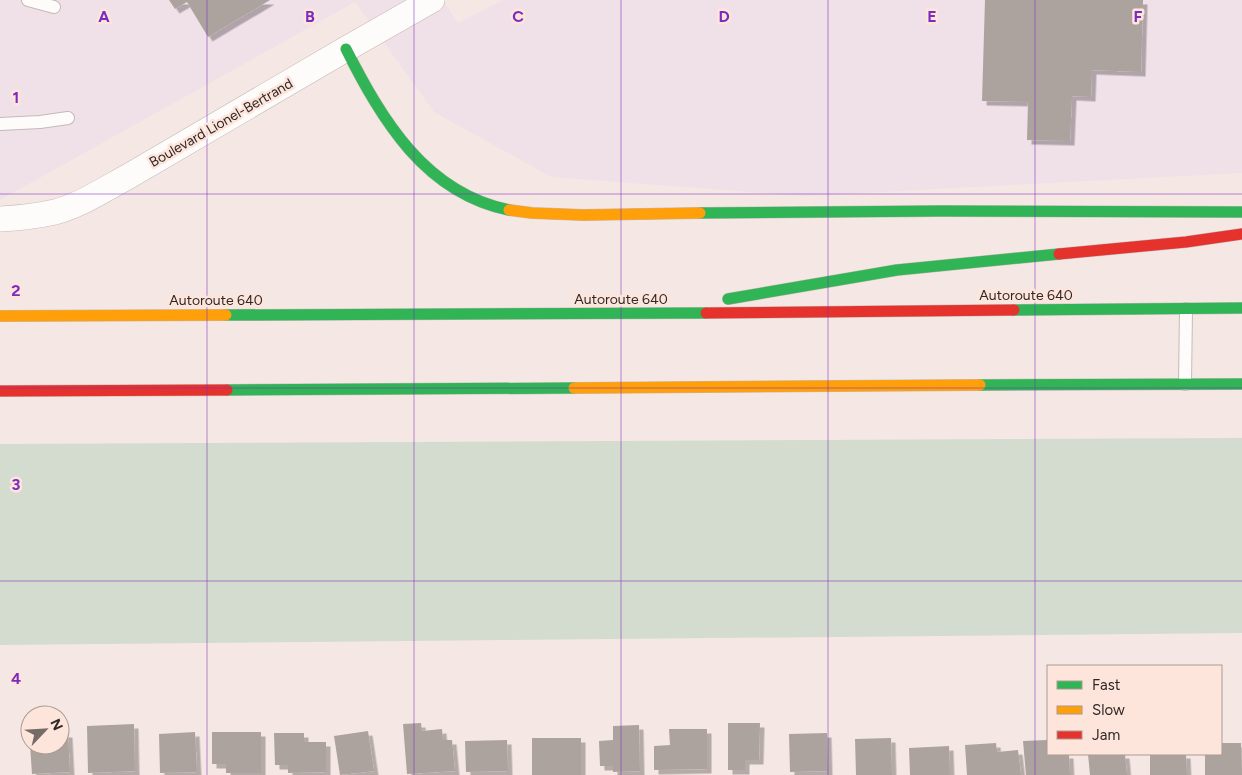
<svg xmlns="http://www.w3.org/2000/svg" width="1242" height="775" viewBox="0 0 1242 775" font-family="Figtree,sans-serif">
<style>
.industrial{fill:#f0e0e8}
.green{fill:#d3dcce}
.building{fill:#aca39f;filter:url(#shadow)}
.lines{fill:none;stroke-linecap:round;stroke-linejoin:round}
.lane-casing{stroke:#c4bab6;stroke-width:14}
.street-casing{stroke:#c4bab6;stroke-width:26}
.fast-casing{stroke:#c4bab6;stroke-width:12}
.slow-casing{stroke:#c4bab6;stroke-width:12}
.jam-casing{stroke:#c4bab6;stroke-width:12}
.lane{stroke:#fefcfb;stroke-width:12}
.street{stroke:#fefcfb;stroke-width:25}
.fast{stroke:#30b455;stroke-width:11}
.slow{stroke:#ff9f0a;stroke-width:11}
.jam{stroke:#e5322d;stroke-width:11}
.grid{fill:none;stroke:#7b2cbf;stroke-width:1;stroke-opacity:0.55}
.labels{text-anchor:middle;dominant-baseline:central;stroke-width:5;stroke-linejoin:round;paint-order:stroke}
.street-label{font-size:14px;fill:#302724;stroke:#fde5dc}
.grid-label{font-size:16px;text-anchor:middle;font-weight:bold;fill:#7b2cbf;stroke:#fde5dc;stroke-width:5;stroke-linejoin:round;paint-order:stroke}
</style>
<defs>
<filter id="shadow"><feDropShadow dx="4.5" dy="4.5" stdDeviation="0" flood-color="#0004"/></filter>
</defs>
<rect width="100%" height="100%" fill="#f5e8e4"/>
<!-- industrial -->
<polygon class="industrial" points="0,0 443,0 458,23 503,0 1242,0 1242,173 804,196 551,177 434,112 355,2 0,200"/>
<!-- green -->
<polygon class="green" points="1242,438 1242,633 0,645 0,444"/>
<!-- building -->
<g class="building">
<polygon points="169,0 270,0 208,37 187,2 175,9"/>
<polygon points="985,0 1143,0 1141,72 1092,70 1091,97 1072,96 1070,141 1027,140 1028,102 982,101"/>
<polygon points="421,723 422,731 442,729 443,740 452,740 455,771 407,774 403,724"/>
<polygon points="728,723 760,723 759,760 745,760 745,770 728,770"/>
<polygon points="134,724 135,771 88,773 87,726"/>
<polygon points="639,725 640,771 613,772 613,766 600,766 599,741 613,740 613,726"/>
<polygon points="669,729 707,729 707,769 654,770 654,746 670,745"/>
<polygon points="368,731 374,771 340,775 334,736"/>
<polygon points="195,732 197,772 160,773 159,734"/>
<polygon points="212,732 261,732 261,773 226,773 226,764 212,764"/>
<polygon points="60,733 68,733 70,772 32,774 30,745 60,745"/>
<polygon points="274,733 304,733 304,742 326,742 326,772 288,773 288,765 275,765"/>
<polygon points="827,733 828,771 790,772 789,734"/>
<rect x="532" y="738" width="49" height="37"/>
<polygon points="891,738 892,775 856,775 855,739"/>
<polygon points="507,740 508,771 466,772 465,741"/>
<polygon points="1047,740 1048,754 1069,754 1070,775 1026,775 1023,741"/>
<polygon points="996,743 997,752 1018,750 1021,775 967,775 965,745"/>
<polygon points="1221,743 1241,743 1242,775 1205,775 1205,754 1221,754"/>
<polygon points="949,746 950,775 910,775 909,748"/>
<polygon points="1088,754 1125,754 1127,775 1090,775"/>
<polygon points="1150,754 1186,754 1187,775 1150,775"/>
</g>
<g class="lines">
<defs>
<g id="lane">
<polyline points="28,0 54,7"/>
<polyline points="0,124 40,122 68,118"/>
<polyline points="1185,384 1186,309"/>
</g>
<path id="street" d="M0,219C18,218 37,216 55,212C81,205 105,189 129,176L346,49L432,0"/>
<g id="fast">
<path d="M346,49C382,120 425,193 509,210"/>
<polyline points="700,213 940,211 1242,212"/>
<polyline points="728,299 897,270 1059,254"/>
<polyline points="1014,310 1242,308"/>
<polyline points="226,315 706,313"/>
<polyline points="980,385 1242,384"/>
<polyline points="227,390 574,388"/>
</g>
<g id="slow">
<polyline points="509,210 532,213 583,215 700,213"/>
<polyline points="0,316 226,315"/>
<polyline points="574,388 980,385"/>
</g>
<g id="jam">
<polyline points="1059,254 1186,242 1242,234"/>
<polyline points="706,313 1014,310"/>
<polyline points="0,391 227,390"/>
</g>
</defs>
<!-- lane casing -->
<use href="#lane" class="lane-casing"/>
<!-- street casing -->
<use href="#street" class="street-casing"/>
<!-- fast casing -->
<use href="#fast" class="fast-casing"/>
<!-- slow casing -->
<use href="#slow" class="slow-casing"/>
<!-- jam casing -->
<use href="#jam" class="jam-casing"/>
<!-- lane -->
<use href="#lane" class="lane"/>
<!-- street -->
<use href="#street" class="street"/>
<!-- fast -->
<use href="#fast" class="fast"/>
<!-- slow -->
<use href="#slow" class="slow"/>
<!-- jam -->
<use href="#jam" class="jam"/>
</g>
<!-- grid -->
<path class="grid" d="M207,0V775M414,0V775M621,0V775M828,0V775M1035,0V775M0,194H1242M0,388H1242M0,581H1242"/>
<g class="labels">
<!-- street labels -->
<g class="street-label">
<text transform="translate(221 123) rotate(-30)">Boulevard Lionel-Bertrand</text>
<text x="1026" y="295">Autoroute 640</text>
<text x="621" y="299">Autoroute 640</text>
<text x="216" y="300">Autoroute 640</text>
</g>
</g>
<g class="grid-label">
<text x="104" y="22">A</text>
<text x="310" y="22">B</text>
<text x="518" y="22">C</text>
<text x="724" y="22">D</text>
<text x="932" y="22">E</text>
<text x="1138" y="22">F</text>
<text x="16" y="103">1</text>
<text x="16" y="296">2</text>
<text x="16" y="490">3</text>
<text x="16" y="684">4</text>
</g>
<!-- legend -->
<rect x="1047" y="665" width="175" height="90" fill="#fde5dc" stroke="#ab9992"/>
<rect x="1057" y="681" width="25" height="8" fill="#30b455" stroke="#ab9992"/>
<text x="1092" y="690" font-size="15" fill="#302724">Fast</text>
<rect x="1057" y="706" width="25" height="8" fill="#ff9f0a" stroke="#ab9992"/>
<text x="1092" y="715" font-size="15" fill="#302724">Slow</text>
<rect x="1057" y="731" width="25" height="8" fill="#e5322d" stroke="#ab9992"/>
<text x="1092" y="740" font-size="15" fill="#302724">Jam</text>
<!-- north arrow -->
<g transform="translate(45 730) rotate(65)"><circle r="24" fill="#fde5dc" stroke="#ab9992"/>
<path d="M0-4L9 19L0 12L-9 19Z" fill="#756b67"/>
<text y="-8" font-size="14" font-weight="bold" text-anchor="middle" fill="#302724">N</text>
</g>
</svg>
